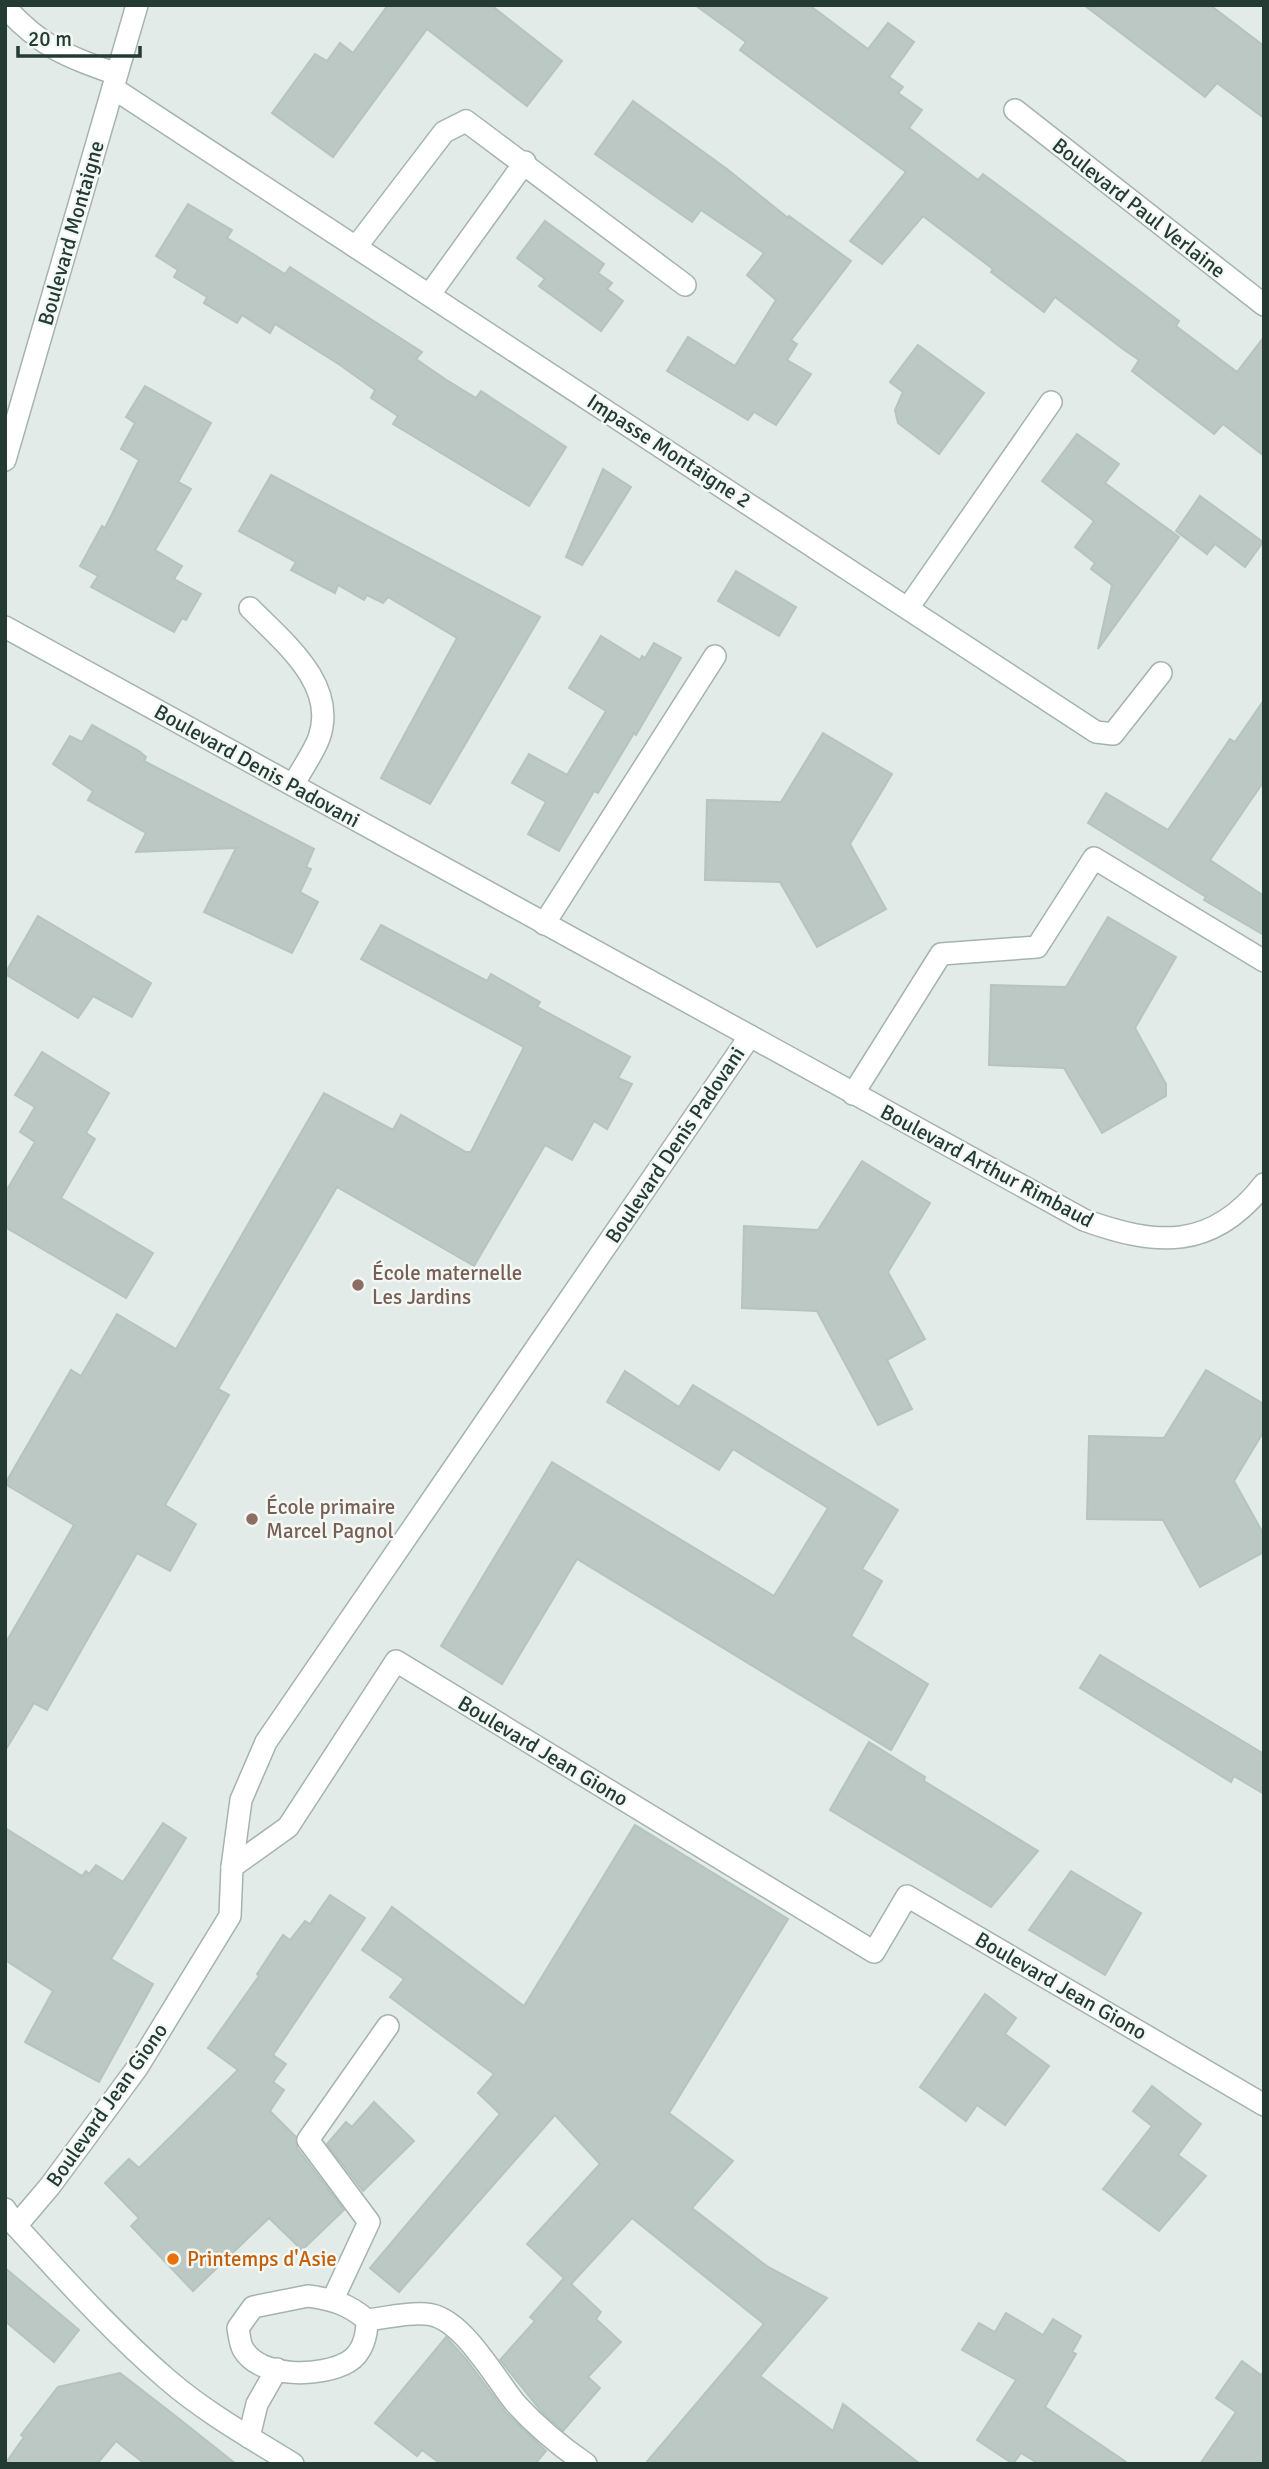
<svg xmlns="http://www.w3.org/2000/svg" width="1269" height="2469" viewBox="0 0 1269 2469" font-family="Signika,sans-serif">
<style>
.building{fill:#bbc8c3;stroke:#b5c4be;stroke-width:2}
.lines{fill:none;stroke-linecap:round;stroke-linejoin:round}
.street-casing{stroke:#a5b3ae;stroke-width:24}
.secondary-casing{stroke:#a2b6af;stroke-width:24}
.street{stroke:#fff;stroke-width:21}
.secondary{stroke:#fff;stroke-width:21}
.education-dot{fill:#8d6e63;stroke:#f3f8f5;stroke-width:2.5}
.food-dot{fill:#e8710a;stroke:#f3f8f5;stroke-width:2.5}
.labels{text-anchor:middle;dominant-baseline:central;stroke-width:5;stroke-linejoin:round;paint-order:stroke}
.street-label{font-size:21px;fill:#243b34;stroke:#f3f8f5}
.education-label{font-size:21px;fill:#785e54;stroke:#f3f8f5;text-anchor:start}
.food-label{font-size:21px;fill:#c56008;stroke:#f3f8f5;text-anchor:start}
</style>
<rect width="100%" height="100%" fill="#e2ebe7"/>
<!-- building -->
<g class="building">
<polygon points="388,5 491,5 562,61 527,106 427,29 333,157 272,113 315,54 327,61 340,43 353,53"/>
<polygon points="695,5 809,5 868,49 888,23 914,42 889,77 903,87 898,93 922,110 909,128 978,180 983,174 1116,273 1179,321 1176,326 1237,372 1264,337 1264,456 1223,424 1214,434 1132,371 1139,360 1123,349 1055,297 1044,312 991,272 993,269 923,216 882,264 850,241 906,172 740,50 746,42"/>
<polygon points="1084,5 1210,5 1264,46 1264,118 1217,83 1205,97"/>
<polygon points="633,101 727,169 788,218 789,216 851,261 791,340 797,344 787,360 811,374 776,425 754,412 748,420 667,371 688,337 735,366 776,300 747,275 764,253 701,210 692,222 595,154"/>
<polygon points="188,204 232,230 227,238 285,274 290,267 408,343 422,352 416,359 445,379 476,398 481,391 566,447 529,506 393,424 398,416 371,398 375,390 340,365 275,324 270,333 242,315 237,323 204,303 207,297 174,277 178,270 156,256"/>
<polygon points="545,221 604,264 598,273 612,283 607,289 623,301 601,331 539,286 545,279 517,258"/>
<polygon points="918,345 984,393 939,454 898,423 895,410 903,392 890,382"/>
<polygon points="145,386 211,423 178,482 191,489 155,550 182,566 174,579 201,594 186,620 182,618 174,632 91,587 98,576 80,566 102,526 105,528 139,460 121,449 135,423 126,417"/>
<polygon points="1077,434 1119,464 1105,483 1179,537 1098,649 1112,585 1091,569 1095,563 1075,547 1094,521 1042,481"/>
<polygon points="603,469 631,487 582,565 566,557"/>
<polygon points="271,475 540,617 430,804 381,778 457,638 388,597 383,603 367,595 364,600 338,585 335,593 291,570 296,562 239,531"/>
<polygon points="1200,496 1263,542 1245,567 1215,544 1207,554 1176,531"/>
<polygon points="736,571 796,607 779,636 718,601"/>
<polygon points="601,636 640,660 642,656 645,658 654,643 681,658 636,735 634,733 598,793 594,791 559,851 528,834 546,802 512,783 529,754 567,775 606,711 569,688"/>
<polygon points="1264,700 1264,781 1210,860 1264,896 1264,935 1204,900 1206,897 1088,823 1106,793 1168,830 1230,739 1235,742"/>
<polygon points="92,725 139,751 146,757 144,761 314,849 306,867 311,869 300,892 318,902 292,953 204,912 236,848 136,852 146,833 88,800 93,791 53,764 70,736 82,742"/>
<polygon points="823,733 892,774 850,844 886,909 817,947 780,882 705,880 707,800 781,802"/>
<polygon points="38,916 151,983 132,1017 93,996 78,1018 5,974"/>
<polygon points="1108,917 1176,957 1135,1028 1166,1084 1166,1096 1102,1133 1064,1068 989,1065 991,985 1066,987"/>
<polygon points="381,925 487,981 491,974 540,1002 537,1007 630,1057 618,1078 632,1084 607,1129 594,1121 572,1160 545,1145 474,1266 337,1187 218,1389 229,1395 165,1505 196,1524 170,1571 137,1553 47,1710 34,1703 5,1751 5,1644 74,1525 5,1484 71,1370 81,1376 117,1314 176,1349 324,1093 393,1130 401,1115 466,1152 471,1152 524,1047 361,959"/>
<polygon points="42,1052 109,1093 86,1133 95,1139 61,1198 153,1253 126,1298 5,1227 5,1193 35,1142 20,1132 35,1107 15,1095"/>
<polygon points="862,1161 930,1203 888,1272 925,1339 887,1360 912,1409 878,1425 817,1311 742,1308 744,1226 818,1230"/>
<polygon points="1206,1370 1264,1404 1264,1431 1234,1481 1264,1535 1264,1552 1200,1587 1163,1520 1087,1519 1089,1436 1164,1438"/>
<polygon points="625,1371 679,1407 693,1385 898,1510 862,1569 882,1581 851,1636 928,1684 891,1750 577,1559 502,1684 441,1646 552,1462 774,1596 828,1508 733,1449 719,1470 607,1402"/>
<polygon points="1100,1655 1264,1754 1264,1794 1234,1776 1231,1782 1080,1688"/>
<polygon points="869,1742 925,1777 924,1781 1038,1851 991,1907 830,1810"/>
<polygon points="163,1823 186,1838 111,1959 153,1984 99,2082 25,2042 53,1991 5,1960 5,1828 82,1876 86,1871 89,1874 96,1865 123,1882"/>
<polygon points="635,1825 788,1919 669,2113 733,2161 692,2208 768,2267 827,2298 760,2376 833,2431 843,2404 920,2464 645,2464 764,2324 632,2218 571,2284 601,2312 596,2319 621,2342 588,2377 600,2388 563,2431 541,2411 500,2360 535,2321 530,2317 564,2278 527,2244 600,2164 555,2115 399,2292 370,2268 500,2114 478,2093 494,2074 390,1997 404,1979 362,1950 392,1907 524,2006"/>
<polygon points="1071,1871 1141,1913 1105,1975 1029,1930"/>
<polygon points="330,1895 365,1918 273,2055 286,2064 273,2082 284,2090 270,2111 296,2137 297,2148 344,2210 302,2250 269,2218 193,2291 131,2226 139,2218 105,2183 129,2159 139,2168 238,2070 208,2048 259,1976 257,1974 283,1935 290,1940 305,1921 310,1924"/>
<polygon points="985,1994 1016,2018 1005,2034 1049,2066 1005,2125 977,2105 966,2121 920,2087"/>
<polygon points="1152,2086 1201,2124 1178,2155 1206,2176 1159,2231 1103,2189 1152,2126 1133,2111"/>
<polygon points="374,2102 414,2141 363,2191 327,2144 346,2122 352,2127"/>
<polygon points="5,2268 79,2330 54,2362 5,2321"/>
<polygon points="1006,2313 1043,2335 1053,2319 1081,2336 1072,2352 1076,2354 1045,2407 1129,2464 1039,2464 1021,2453 1013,2464 977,2440 1016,2380 962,2350 979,2323 995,2332"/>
<polygon points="446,2337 466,2359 506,2413 546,2451 535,2464 441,2464 422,2450 417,2456 375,2423"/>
<polygon points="1242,2361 1261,2375 1264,2371 1264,2464 1200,2464 1236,2412 1216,2398"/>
<polygon points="120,2373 173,2414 236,2464 145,2464 116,2441 97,2464 5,2464 24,2437 21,2435 58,2387"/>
</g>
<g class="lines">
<defs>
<g id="street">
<path d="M5,7C41,47 66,56 116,74"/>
<polyline points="113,88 1096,732 1113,734 1161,673"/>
<polyline points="1015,110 1264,305"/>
<polyline points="356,247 444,132 466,121 685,285"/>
<polyline points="430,294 525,162"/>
<polyline points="5,460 137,5"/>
<path d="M250,608C283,642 338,684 319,738C313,754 301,770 293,785"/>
<polyline points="908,608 1051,402"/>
<polyline points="5,627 750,1036 266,1742 241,1800 232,1867"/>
<polyline points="544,924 715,656"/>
<path d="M750,1036L1084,1220C1156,1246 1212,1251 1264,1184"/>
<polyline points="853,1094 941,954 1037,947 1094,858 1264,961"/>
<polyline points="16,2226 50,2186 137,2068 230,1916 232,1867 288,1827 396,1661 874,1952 907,1896 1264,2105"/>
<path d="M308,2296C332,2299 348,2304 367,2320C367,2335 363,2353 348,2362C322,2377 260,2379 243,2349C240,2344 239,2334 238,2328L253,2307Z"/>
<polyline points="333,2299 369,2222 308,2140 388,2026"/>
<path d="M367,2320C386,2318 407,2312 426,2314C462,2316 495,2379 516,2404C537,2427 560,2446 586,2464"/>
<polyline points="249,2437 257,2404 277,2369"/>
</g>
<path id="secondary" d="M5,2209L16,2226C65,2279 113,2333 168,2380C205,2412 251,2438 293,2464"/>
</defs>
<!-- street casing -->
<use href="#street" class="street-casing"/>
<!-- secondary casing -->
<use href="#secondary" class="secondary-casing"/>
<!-- street -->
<use href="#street" class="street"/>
<!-- secondary -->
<use href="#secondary" class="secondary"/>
</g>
<!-- markers -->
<g class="education-dot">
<circle cx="358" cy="1285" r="7"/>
<circle cx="252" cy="1519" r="7"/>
</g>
<circle class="food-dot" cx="173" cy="2259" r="7"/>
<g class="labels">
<!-- street labels -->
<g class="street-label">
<text transform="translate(1139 208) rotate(38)">Boulevard Paul Verlaine</text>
<text transform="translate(71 233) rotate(-74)">Boulevard Montaigne</text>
<text transform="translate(669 451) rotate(33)">Impasse Montaigne 2</text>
<text transform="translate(257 766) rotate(29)">Boulevard Denis Padovani</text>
<text transform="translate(675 1145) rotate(-56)">Boulevard Denis Padovani</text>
<text transform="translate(987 1166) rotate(28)">Boulevard Arthur Rimbaud</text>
<text transform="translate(543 1751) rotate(31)">Boulevard Jean Giono</text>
<text transform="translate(1061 1986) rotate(30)">Boulevard Jean Giono</text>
<text transform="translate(107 2105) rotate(-55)">Boulevard Jean Giono</text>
</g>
<!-- education labels -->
<g class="education-label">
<text x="372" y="1273">École maternelle<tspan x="372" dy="24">Les Jardins</tspan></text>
<text x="266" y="1507">École primaire<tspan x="266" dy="24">Marcel Pagnol</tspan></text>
</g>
<!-- food labels -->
<g class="food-label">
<text x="187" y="2259">Printemps d'Asie</text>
</g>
</g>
<!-- border -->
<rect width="1269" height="2469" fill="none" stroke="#243b34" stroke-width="14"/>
<!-- scale -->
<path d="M18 46v10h122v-10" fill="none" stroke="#243b34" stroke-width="3.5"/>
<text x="28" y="46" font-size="21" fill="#243b34" stroke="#f3f8f5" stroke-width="5" paint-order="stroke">20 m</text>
</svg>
